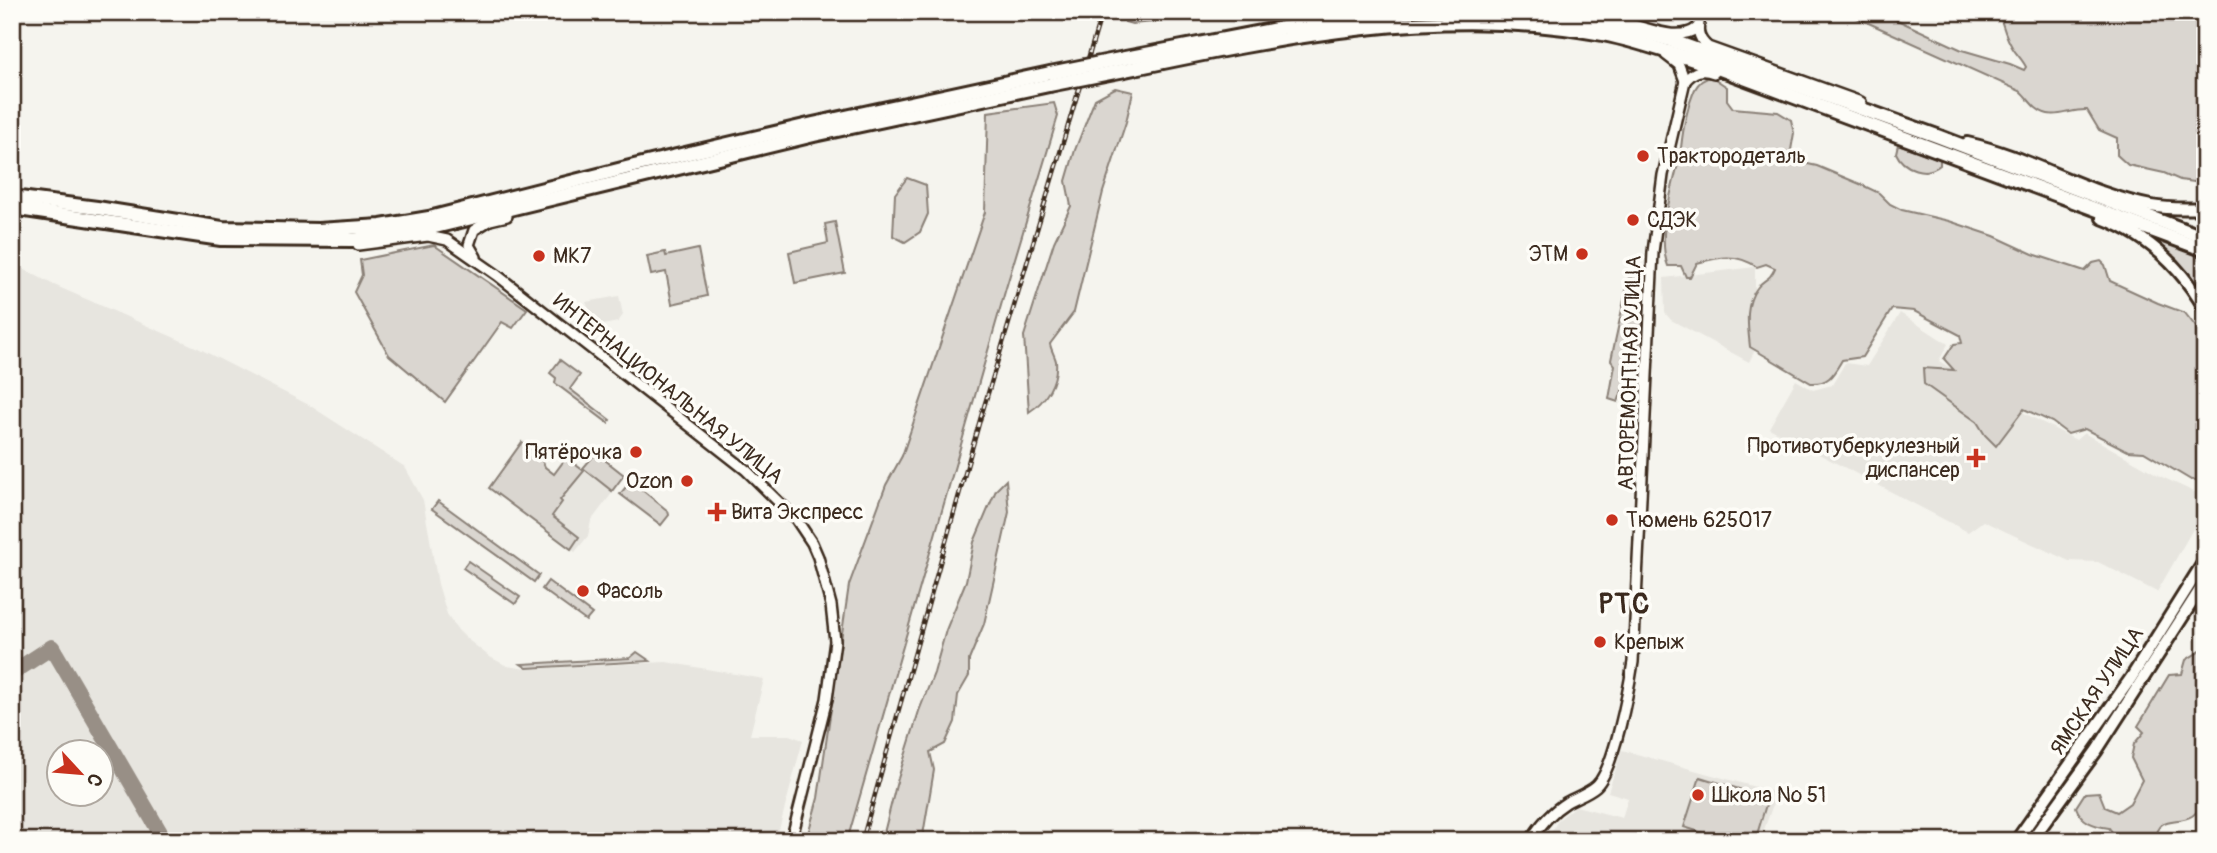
<svg xmlns="http://www.w3.org/2000/svg" width="2217" height="853" viewBox="0 0 2217 853" font-family="Pangolin,sans-serif">
<style>
.built{fill:#e7e5df;fill-rule:evenodd}
.green{fill:#dad6d0;stroke:#8a8077;stroke-width:2}
.lines{fill:none;stroke-linecap:round;stroke-linejoin:round}
.taxiway{stroke:#988f86;stroke-width:16}
.minor-casing{stroke:#3b2a1e;stroke-width:14}
.major-casing{stroke:#3b2a1e;stroke-width:16}
.highway-casing{stroke:#3b2a1e;stroke-width:18}
.minor{stroke:#fdfcf7;stroke-width:9}
.major{stroke:#fdfcf7;stroke-width:10}
.highway{stroke:#fdfcf7;stroke-width:12}
.rail-casing{stroke:#3b2a1e;stroke-width:4.5}
.rail{stroke:#fdfcf7;stroke-width:2;stroke-dasharray:5;stroke-linecap:butt}
.highway-bridge-casing{stroke:#3b2a1e;stroke-width:18;stroke-linecap:butt}
.highway-bridge{stroke:#fdfcf7;stroke-width:12}
.poi-dot{fill:#c8321e;stroke:#fdfcf7;stroke-width:2.5}
.labels{text-anchor:middle;dominant-baseline:central;stroke-width:7;stroke-linejoin:round;paint-order:stroke}
.poi-label{font-size:21px;fill:#3b2a1e;stroke:#fdfcf7;text-anchor:start}
.street-label{font-size:21px;fill:#3b2a1e;stroke:#fdfcf7}
.district-label{font-size:28px;font-weight:bold;letter-spacing:2px;fill:#3b2a1e;stroke:#fdfcf7}
</style>
<rect width="100%" height="100%" fill="#f5f4ee"/>
<filter id="ink" filterUnits="userSpaceOnUse"><feTurbulence type="fractalNoise" baseFrequency=".0143" numOctaves="2"/><feDisplacementMap in="SourceGraphic" scale="14" xChannelSelector="R" yChannelSelector="G"/><feConvolveMatrix kernelMatrix="1 2 1 2 8 2 1 2 1" color-interpolation-filters="sRGB"/></filter>
<g filter="url(#ink)">
<!-- built -->
<g class="built">
<path d="M12,263L54,285L198,348L309,405L405,467L423,500L438,584L447,614L458,630L467,639L490,657L507,666L527,669L666,662L764,679L750,735H789L803,740L776,841H12ZM60,752H102V794H60Z"/>
<polygon points="1755,267 1755,350 1749,362 1671,320 1665,313 1664,278"/>
<polygon points="619,296 623,315 618,322 603,325 590,313 586,302"/>
<polygon points="1900,313 1948,344 1939,361 2026,414 2076,440 2084,433 2160,476 2205,497 2205,508 2157,592 2098,562 2069,561 1983,521 1968,532 1769,428 1796,380 1813,390 1832,385 1845,363 1867,366"/>
<polygon points="566,458 613,492 591,521 588,536 575,552 526,514"/>
<polygon points="1622,750 1777,793 1760,841 1547,841 1558,820 1576,806 1622,818 1628,798 1608,792"/>
</g>
<!-- green -->
<g class="green">
<polygon points="1126,12 1217,12 1187,19 1132,24 1125,22"/>
<path d="M1844,12H1880L1962,50L2010,64L2024,70L2026,67C2022,59 2016,54 2012,47C2006,37 2002,24 1999,12H2205V181L2194,182L2180,180L2164,173L2128,165L2117,155V138L2099,130L2087,110C2068,109 2053,122 2036,108C2030,103 2026,96 2020,91Z"/>
<path d="M1712,77L1727,87V100L1733,108L1778,112L1791,120L1794,133L1791,150L1792,156L1799,162L1817,166L1860,184L1879,193L1890,204L1902,210L1949,221L1994,236L2033,254L2085,271L2093,263L2101,261L2105,265L2110,281L2158,303L2185,313L2196,327L2197,345L2205,360V479L2191,480L2144,452L2128,451L2085,429L2068,434L2052,422L2024,409L1996,446L1985,435L1977,422L1924,384L1923,368L1954,370L1944,359L1954,344L1962,343L1960,335L1914,311L1892,309L1862,357L1842,360C1833,375 1829,384 1811,383L1750,347C1748,327 1744,305 1757,288C1764,278 1769,282 1775,268L1766,264L1757,267C1736,253 1720,257 1697,263L1690,277H1686L1681,266H1668C1655,232 1676,182 1681,148C1683,129 1687,107 1695,89C1699,82 1704,78 1712,77Z"/>
<path d="M1115,88L1133,92L1126,122L1103,192L1074,312L1050,344C1051,350 1055,356 1056,361C1058,382 1045,402 1029,412L1024,336L1054,242L1071,206L1066,181L1075,150L1095,99Z"/>
<polygon points="1054,103 1058,116 1006,288 847,841 806,841 818,798 849,585 886,485 902,456 985,212 988,112"/>
<path d="M1898,144L1940,159V165C1926,177 1903,169 1896,153Z"/>
<polygon points="907,178 926,185 928,214 920,232 905,242 893,236 895,194"/>
<polygon points="835,222 845,273 795,283 789,252 828,243 825,224"/>
<polygon points="2154,237 2205,256 2205,300 2184,270 2154,240"/>
<polygon points="434,245 527,309 513,328 502,322 445,402 389,355 354,292 362,275 360,260"/>
<polygon points="698,249 707,296 672,304 666,272 651,275 647,256 665,252 666,256"/>
<polygon points="1629,277 1647,282 1641,339 1618,402 1609,399 1615,365 1611,360"/>
<polygon points="560,360 580,375 570,389 610,420 608,423 555,383 556,378 550,373"/>
<polygon points="522,442 539,454 545,467 554,474 566,458 584,471 560,500 562,502 552,516 579,537 571,549 489,488"/>
<polygon points="596,453 624,475 612,491 583,468"/>
<polygon points="1006,480 1009,512 984,624 969,660 969,676 958,695 955,722 945,744 930,752 934,770 922,841 882,841 896,785 919,711 934,673 946,630 966,581 974,542 996,490"/>
<polygon points="631,481 668,511 669,515 661,525 620,494"/>
<polygon points="438,501 539,575 534,582 432,509"/>
<polygon points="468,561 520,597 515,604 463,568"/>
<polygon points="548,581 592,614 586,621 542,589"/>
<path d="M2205,648V797C2201,804 2199,812 2192,816C2177,825 2158,813 2154,841H2119L2109,828C2094,826 2081,822 2076,807L2085,793L2099,792L2105,807L2117,812L2130,803L2142,780L2131,758L2134,744L2144,732L2138,726L2169,675L2182,674L2186,660Z"/>
<polygon points="637,652 650,661 527,668 521,664 630,658"/>
<polygon points="1700,777 1768,798 1755,841 1729,841 1684,827"/>
</g>
<g class="lines">
<!-- taxiway -->
<polyline class="taxiway" points="12,673 52,647 165,841"/>
<defs>
<g id="minor">
<path d="M1701,12C1698,27 1695,36 1708,47L1861,102"/>
<path d="M1619,22C1643,25 1677,44 1697,28"/>
<polyline points="1666,55 1679,65 1685,81"/>
<path d="M1685,81C1694,71 1701,68 1714,73"/>
<polyline points="358,245 428,236 447,240 497,275 746,470 796,519 812,543 818,557 831,605 835,641 827,699 791,841"/>
<polyline points="476,257 469,245 474,230 490,220 507,216"/>
<path d="M1530,841C1540,825 1551,812 1567,802C1576,797 1588,793 1596,786C1614,770 1629,688 1633,662L1653,252L1663,175L1685,81"/>
</g>
<g id="major">
<path d="M1967,143C2030,157 2087,194 2151,206C2168,209 2187,209 2205,208"/>
<path d="M2102,218C2147,235 2181,267 2205,309"/>
<polyline points="2016,841 2131,678 2205,560"/>
<polyline points="2031,841 2097,750 2205,582"/>
</g>
<g id="highway">
<path d="M1507,12C1562,17 1617,24 1670,40L1937,136L2205,238"/>
<polyline points="1125,58 1282,28 1407,12"/>
<path d="M1125,70C1282,37 1442,4 1603,34C1639,41 1674,54 1709,65L2205,250"/>
<polyline points="12,197 97,208 222,228 318,230 381,226 429,218 634,166 813,124 1050,73"/>
<polyline points="12,208 221,239 353,240 431,228 814,135 1049,85"/>
</g>
</defs>
<!-- minor casing -->
<use href="#minor" class="minor-casing"/>
<!-- major casing -->
<use href="#major" class="major-casing"/>
<!-- highway casing -->
<use href="#highway" class="highway-casing"/>
<!-- minor -->
<use href="#minor" class="minor"/>
<!-- major -->
<use href="#major" class="major"/>
<!-- highway -->
<use href="#highway" class="highway"/>
<defs>
<polyline id="rail" points="862,841 980,420 1102,12"/>
</defs>
<!-- rail casing -->
<use href="#rail" class="rail-casing"/>
<!-- rail -->
<use href="#rail" class="rail"/>
<defs>
<g id="highway-bridge">
<polyline points="1050,73 1125,58"/>
<polyline points="1049,85 1125,70"/>
</g>
</defs>
<!-- highway-bridge casing -->
<use href="#highway-bridge" class="highway-bridge-casing"/>
<!-- highway-bridge -->
<use href="#highway-bridge" class="highway-bridge"/>
</g>
</g>
<!-- markers -->
<g class="poi-dot">
<circle cx="1643" cy="156" r="7"/>
<circle cx="1633" cy="220" r="7"/>
<circle cx="1582" cy="254" r="7"/>
<circle cx="539" cy="256" r="7"/>
<circle cx="636" cy="452" r="7"/>
<path d="M1972.5 447.5h7v7h7v7h-7v7h-7v-7h-7v-7h7z"/>
<circle cx="687" cy="481" r="7"/>
<path d="M713.5 501.5h7v7h7v7h-7v7h-7v-7h-7v-7h7z"/>
<circle cx="1612" cy="520" r="7"/>
<circle cx="583" cy="591" r="7"/>
<circle cx="1600" cy="642" r="7"/>
<circle cx="1698" cy="795" r="7"/>
</g>
<g class="labels">
<!-- poi labels -->
<g class="poi-label">
<text x="1657" y="156">Трактородеталь</text>
<text x="1647" y="220">СДЭК</text>
<text x="1568" y="254" text-anchor="end">ЭТМ</text>
<text x="553" y="256">МК7</text>
<text x="1960" y="446" text-anchor="end">Противотуберкулезный<tspan x="1960" dy="24">диспансер</tspan></text>
<text x="622" y="452" text-anchor="end">Пятёрочка</text>
<text x="673" y="481" text-anchor="end">Ozon</text>
<text x="731" y="512">Вита Экспресс</text>
<text x="1626" y="520">Тюмень 625017</text>
<text x="597" y="591">Фасоль</text>
<text x="1614" y="642">Крепыж</text>
<text x="1712" y="795">Школа № 51</text>
</g>
<!-- street labels -->
<g class="street-label">
<text transform="translate(1630 373) rotate(-88)">АВТОРЕМОНТНАЯ УЛИЦА</text>
<text transform="translate(668 389) rotate(39)">ИНТЕРНАЦИОНАЛЬНАЯ УЛИЦА</text>
<text transform="translate(2097 691) rotate(-56)">ЯМСКАЯ УЛИЦА</text>
</g>
<!-- district labels -->
<g class="district-label">
<text x="1625" y="604">РТС</text>
</g>
</g>
<!-- margin -->
<rect width="2217" height="853" fill="none" stroke="#fdfcf7" stroke-width="42"/>
<rect x="21" y="21" width="2175" height="811" fill="none" stroke="#3b2a1e" stroke-width="2.5" filter="url(#ink)"/>
<!-- north arrow -->
<g transform="translate(80 773) rotate(116)"><circle r="33" fill="#fdfcf7" stroke="#afa8a0" stroke-width="2"/>
<path d="M0-5L12 26L0 18L-12 26Z" fill="#c8321e"/>
<text y="-10" font-size="19" font-weight="bold" text-anchor="middle" fill="#3b2a1e">С</text>
</g>
</svg>
